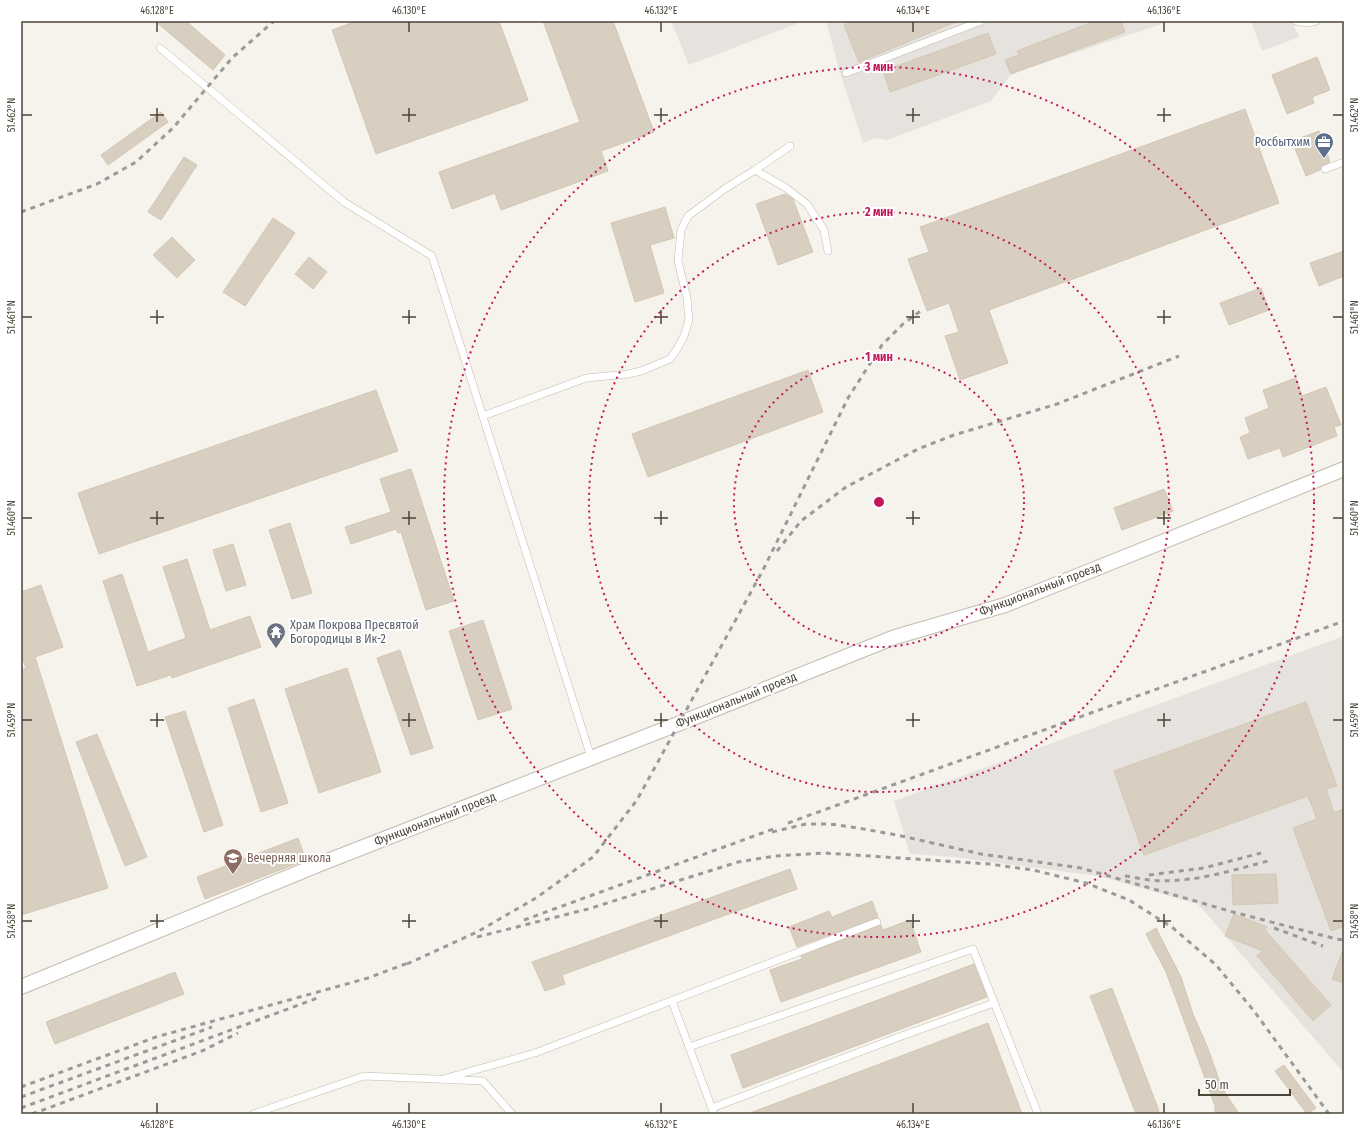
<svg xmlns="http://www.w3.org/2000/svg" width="1365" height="1135" viewBox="0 0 1365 1135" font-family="'Fira Sans Condensed',sans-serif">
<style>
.industrial{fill:#e6e2dd}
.building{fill:#d8cfc1;stroke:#d3c7b4}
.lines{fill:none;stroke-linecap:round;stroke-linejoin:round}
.service-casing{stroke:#c2bbae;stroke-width:8}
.minor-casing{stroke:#c2bbae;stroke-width:16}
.service{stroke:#fff;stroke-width:7}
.minor{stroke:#fff;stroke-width:14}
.rail{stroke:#9a9a9a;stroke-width:3;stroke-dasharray:5 5;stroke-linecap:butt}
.ticks{fill:none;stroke:#4b4439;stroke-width:1.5}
.ring{fill:none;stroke:#c2185b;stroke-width:2;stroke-dasharray:2 4}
.labels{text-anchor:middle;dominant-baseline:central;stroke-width:4;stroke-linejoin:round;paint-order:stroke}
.service-label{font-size:12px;fill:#4e5e75;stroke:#fff;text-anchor:end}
.street-label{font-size:12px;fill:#4b4439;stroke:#fff}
.worship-label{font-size:12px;fill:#5b616d;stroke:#fff;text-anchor:start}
.education-label{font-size:12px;fill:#785e54;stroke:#fff;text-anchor:start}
.centre{fill:#c2185b;stroke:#fff;stroke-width:2}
.ring-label{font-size:12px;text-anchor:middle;font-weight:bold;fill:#c2185b;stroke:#fff;stroke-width:4;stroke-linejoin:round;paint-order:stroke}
.neatline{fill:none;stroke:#4b4439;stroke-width:1.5}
.ticks-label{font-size:10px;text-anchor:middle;fill:#4b4439}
</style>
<rect width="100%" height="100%" fill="#f6f3ec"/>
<!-- industrial -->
<g class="industrial">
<polygon points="671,21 804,21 689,65"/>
<polygon points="826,21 1171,21 1011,74 991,101 887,140 875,138 863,143 840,73"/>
<polygon points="1251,21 1292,21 1299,37 1262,51"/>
<polygon points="1344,636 1344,1073 1198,904 1098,876 953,857 910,854 894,801"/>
</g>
<!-- building -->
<g class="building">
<polygon points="155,21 186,21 225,55 213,70"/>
<polygon points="357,21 499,21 528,100 376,154 332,30"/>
<polygon points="543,21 613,21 654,132 601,151 608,171 501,210 495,193 452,209 439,172 580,122"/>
<polygon points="854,21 958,21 859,62 844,25"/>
<polygon points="1095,21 1121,21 1125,32 1011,74 1005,60 1019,55 1017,51"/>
<polygon points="988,33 996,54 890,92 883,71"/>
<polygon points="1317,57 1330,90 1312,97 1314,103 1287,114 1272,75"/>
<polygon points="1245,109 1279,203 989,310 1008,363 960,380 945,336 959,332 949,303 927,311 908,259 929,252 920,227"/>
<polygon points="161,112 168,122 108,165 101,155"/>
<polygon points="1319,131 1330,162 1321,166 1320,170 1306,176 1292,141"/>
<polygon points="184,157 197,165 161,220 148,212"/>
<polygon points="785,194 793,199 813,252 778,265 756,204"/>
<polygon points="665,207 674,238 650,245 664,293 635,302 611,223"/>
<polygon points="273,218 295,233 245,306 223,292"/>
<polygon points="172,237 195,260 177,278 153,255"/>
<polygon points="1344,251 1344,276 1319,286 1310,263"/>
<polygon points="309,257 327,272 313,289 295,274"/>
<polygon points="1261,288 1269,310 1229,325 1220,303"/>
<polygon points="808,370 823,412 648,477 632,434"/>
<polygon points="1296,378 1302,396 1326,387 1341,425 1334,427 1337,436 1283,457 1280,448 1248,459 1240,437 1250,433 1245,418 1269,408 1263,390"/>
<polygon points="376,390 398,451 99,554 78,493"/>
<polygon points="411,469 454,601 426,610 401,532 398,533 396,529 351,544 345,527 391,512 380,479"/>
<polygon points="1164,489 1173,511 1122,530 1114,508"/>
<polygon points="290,523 312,593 292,599 269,530"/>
<polygon points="233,544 246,585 226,591 213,550"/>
<polygon points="187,559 210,630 250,616 261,647 172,678 171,675 137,686 103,581 122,574 148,652 186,638 163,567"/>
<polygon points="41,585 63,647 35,657 108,888 21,915 21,670 26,668 21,655 21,592"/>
<polygon points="483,620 512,709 478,720 449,631"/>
<polygon points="400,650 433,748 411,755 377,658"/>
<polygon points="347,668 381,772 319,793 285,689"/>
<polygon points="254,699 288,803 261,812 228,708"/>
<polygon points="1306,702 1337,786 1326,789 1334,813 1344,809 1344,926 1331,931 1293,828 1317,819 1308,796 1144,855 1114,771"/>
<polygon points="185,711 223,825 204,832 165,717"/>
<polygon points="97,734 147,857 125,866 76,742"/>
<polygon points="298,838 306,860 205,899 197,877"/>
<polygon points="790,869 797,889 562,975 565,984 545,991 532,962"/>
<polygon points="1276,874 1278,903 1233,905 1232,875"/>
<polygon points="872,901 878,917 797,947 789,927 829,911 832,917"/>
<polygon points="1234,914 1267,927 1265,930 1331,1005 1313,1021 1257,956 1263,951 1225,936"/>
<polygon points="910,920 921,952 781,1002 770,970 802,959 801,956 881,925 883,930"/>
<polygon points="1156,928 1181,977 1193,1014 1207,1046 1222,1088 1239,1114 1215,1114 1215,1106 1179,1007 1166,972 1146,934"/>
<polygon points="1343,950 1344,950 1344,983 1332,979"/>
<polygon points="974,964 987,997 743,1088 731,1055"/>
<polygon points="175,972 184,994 55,1044 46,1022"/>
<polygon points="1112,988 1159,1111 1152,1114 1136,1114 1090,996"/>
<polygon points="988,1023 1022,1114 750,1114 750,1113"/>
<polygon points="1284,1065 1316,1108 1307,1114 1275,1071"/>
</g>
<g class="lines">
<defs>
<g id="service">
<polyline points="1296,21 1307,23 1316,21"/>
<polyline points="160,48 344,202 432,256 591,757"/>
<polyline points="846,73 981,21"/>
<polyline points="1325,169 1344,162"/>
<polyline points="755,170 786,188 807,204 824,230 828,251"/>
<polyline points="483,416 586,378 628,374 641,371 670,359 677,349 684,336 689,320 687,298 678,261 681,230 688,216 726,188 755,170 790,146"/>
<polyline points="672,1001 714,1114"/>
<polyline points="689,1047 973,949 1038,1114"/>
<polyline points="443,1079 535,1053 877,922"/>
<polyline points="712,1108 899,1037 994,1003"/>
<polyline points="253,1114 364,1076 483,1081 512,1114"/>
</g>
<polyline id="minor" points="21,987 320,864 678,724 895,637 1005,605 1344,469"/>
</defs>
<!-- service casing -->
<use href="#service" class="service-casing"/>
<!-- minor casing -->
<use href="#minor" class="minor-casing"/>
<!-- service -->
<use href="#service" class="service"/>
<!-- minor -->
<use href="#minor" class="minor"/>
<!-- rail -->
<g class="rail">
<polyline points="21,212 97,184 136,162 173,128 232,58 274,21"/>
<polyline points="777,551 801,521 846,487 918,449 954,435 1057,404 1179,356"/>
<polyline points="788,823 1344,621"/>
<polyline points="772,832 806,824 830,824 858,828 897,835 981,854 1081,868 1233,912 1336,939 1344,940"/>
<polyline points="1149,875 1204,868 1261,853"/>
<path d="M1125,876C1133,877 1141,879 1149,880C1190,884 1230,871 1268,861"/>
<polyline points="524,920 776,828"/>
<polyline points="1274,928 1323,946"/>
<polyline points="477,937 588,909 738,862 775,856 825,853 989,864 1033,870 1086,883 1129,900 1173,928 1216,965 1254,1011 1329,1114"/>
<polyline points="407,964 477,932 536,898 593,857 637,800 763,570 848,398 882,345 903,324 922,310"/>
<polyline points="21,1087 156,1037 368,978 411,962"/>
<polyline points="21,1097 212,1027"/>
<polyline points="21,1108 320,997"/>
<polyline points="32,1114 202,1051 238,1033"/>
</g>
</g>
<!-- ticks -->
<path class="ticks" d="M157,22V32M409,22V32M661,22V32M913,22V32M1164,22V32M157,108V122M409,108V122M661,108V122M913,108V122M1164,108V122M22,115H32M150,115H164M402,115H416M654,115H668M906,115H920M1157,115H1171M1333,115H1343M157,310V324M409,310V324M661,310V324M913,310V324M1164,310V324M22,317H32M150,317H164M402,317H416M654,317H668M906,317H920M1157,317H1171M1333,317H1343M157,511V525M409,511V525M661,511V525M913,511V525M1164,511V525M22,518H32M150,518H164M402,518H416M654,518H668M906,518H920M1157,518H1171M1333,518H1343M157,713V727M409,713V727M661,713V727M913,713V727M1164,713V727M22,720H32M150,720H164M402,720H416M654,720H668M906,720H920M1157,720H1171M1333,720H1343M157,914V928M409,914V928M661,914V928M913,914V928M1164,914V928M22,921H32M150,921H164M402,921H416M654,921H668M906,921H920M1157,921H1171M1333,921H1343M157,1103V1113M409,1103V1113M661,1103V1113M913,1103V1113M1164,1103V1113"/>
<!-- distance rings -->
<g class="ring">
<circle cx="879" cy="502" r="145"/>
<circle cx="879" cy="502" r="290"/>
<circle cx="879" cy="502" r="435"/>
</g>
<!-- icons -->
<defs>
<symbol id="office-pin" viewBox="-11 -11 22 30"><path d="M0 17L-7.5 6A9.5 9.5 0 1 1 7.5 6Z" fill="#5c6f8a" stroke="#fff"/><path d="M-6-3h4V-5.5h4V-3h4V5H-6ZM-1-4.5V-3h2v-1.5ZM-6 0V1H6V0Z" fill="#fff"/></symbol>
<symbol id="temple-pin" viewBox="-11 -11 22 30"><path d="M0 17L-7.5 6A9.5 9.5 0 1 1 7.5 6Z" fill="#6b7280" stroke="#fff"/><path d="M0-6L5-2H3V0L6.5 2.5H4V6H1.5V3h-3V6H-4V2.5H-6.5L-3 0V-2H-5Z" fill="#fff"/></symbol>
<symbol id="school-pin" viewBox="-11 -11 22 30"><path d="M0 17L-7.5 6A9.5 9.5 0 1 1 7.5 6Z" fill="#8d6e63" stroke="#fff"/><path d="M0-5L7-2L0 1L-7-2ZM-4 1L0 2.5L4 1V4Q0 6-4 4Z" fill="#fff"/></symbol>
</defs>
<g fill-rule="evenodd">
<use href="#office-pin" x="1313" y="131" width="22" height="30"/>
<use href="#temple-pin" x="265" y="621" width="22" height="30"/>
<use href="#school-pin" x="222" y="847" width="22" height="30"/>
</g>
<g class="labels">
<!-- service labels -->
<g class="service-label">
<text x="1310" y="142">Росбытхим</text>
</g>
<!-- street labels -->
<g class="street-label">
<text transform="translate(1040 589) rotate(-21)">Функциональный проезд</text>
<text transform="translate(736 700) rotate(-22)">Функциональный проезд</text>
<text transform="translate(435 819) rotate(-21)">Функциональный проезд</text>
</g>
<!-- worship labels -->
<g class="worship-label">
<text x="290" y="625">Храм Покрова Пресвятой<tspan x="290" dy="14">Богородицы в Ик-2</tspan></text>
</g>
<!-- education labels -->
<g class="education-label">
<text x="247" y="858">Вечерняя школа</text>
</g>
</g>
<circle cx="879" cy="502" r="6" class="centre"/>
<g class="ring-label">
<text x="879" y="71">3 мин</text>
<text x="879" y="216">2 мин</text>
<text x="879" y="361">1 мин</text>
</g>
<!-- border -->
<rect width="1365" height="1135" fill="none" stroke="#ffffff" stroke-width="44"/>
<!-- scale -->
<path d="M1199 1089v6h91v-6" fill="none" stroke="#4b4439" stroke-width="2"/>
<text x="1205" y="1089" font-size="12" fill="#4b4439" stroke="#ffffff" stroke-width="3" paint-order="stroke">50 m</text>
<rect x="22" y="22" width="1321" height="1091" class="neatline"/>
<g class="ticks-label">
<text x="157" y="14">46.128°E</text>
<text x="409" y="14">46.130°E</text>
<text x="661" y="14">46.132°E</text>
<text x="913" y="14">46.134°E</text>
<text x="1164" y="14">46.136°E</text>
<text transform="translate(11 115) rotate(-90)" y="4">51.462°N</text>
<text transform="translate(1354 115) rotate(-90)" y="4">51.462°N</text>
<text transform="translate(11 317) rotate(-90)" y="4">51.461°N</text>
<text transform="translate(1354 317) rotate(-90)" y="4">51.461°N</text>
<text transform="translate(11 518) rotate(-90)" y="4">51.460°N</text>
<text transform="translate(1354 518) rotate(-90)" y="4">51.460°N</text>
<text transform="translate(11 720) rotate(-90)" y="4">51.459°N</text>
<text transform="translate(1354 720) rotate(-90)" y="4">51.459°N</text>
<text transform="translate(11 921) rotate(-90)" y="4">51.458°N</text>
<text transform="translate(1354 921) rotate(-90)" y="4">51.458°N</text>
<text x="157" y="1128">46.128°E</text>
<text x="409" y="1128">46.130°E</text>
<text x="661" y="1128">46.132°E</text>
<text x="913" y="1128">46.134°E</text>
<text x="1164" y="1128">46.136°E</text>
</g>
</svg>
